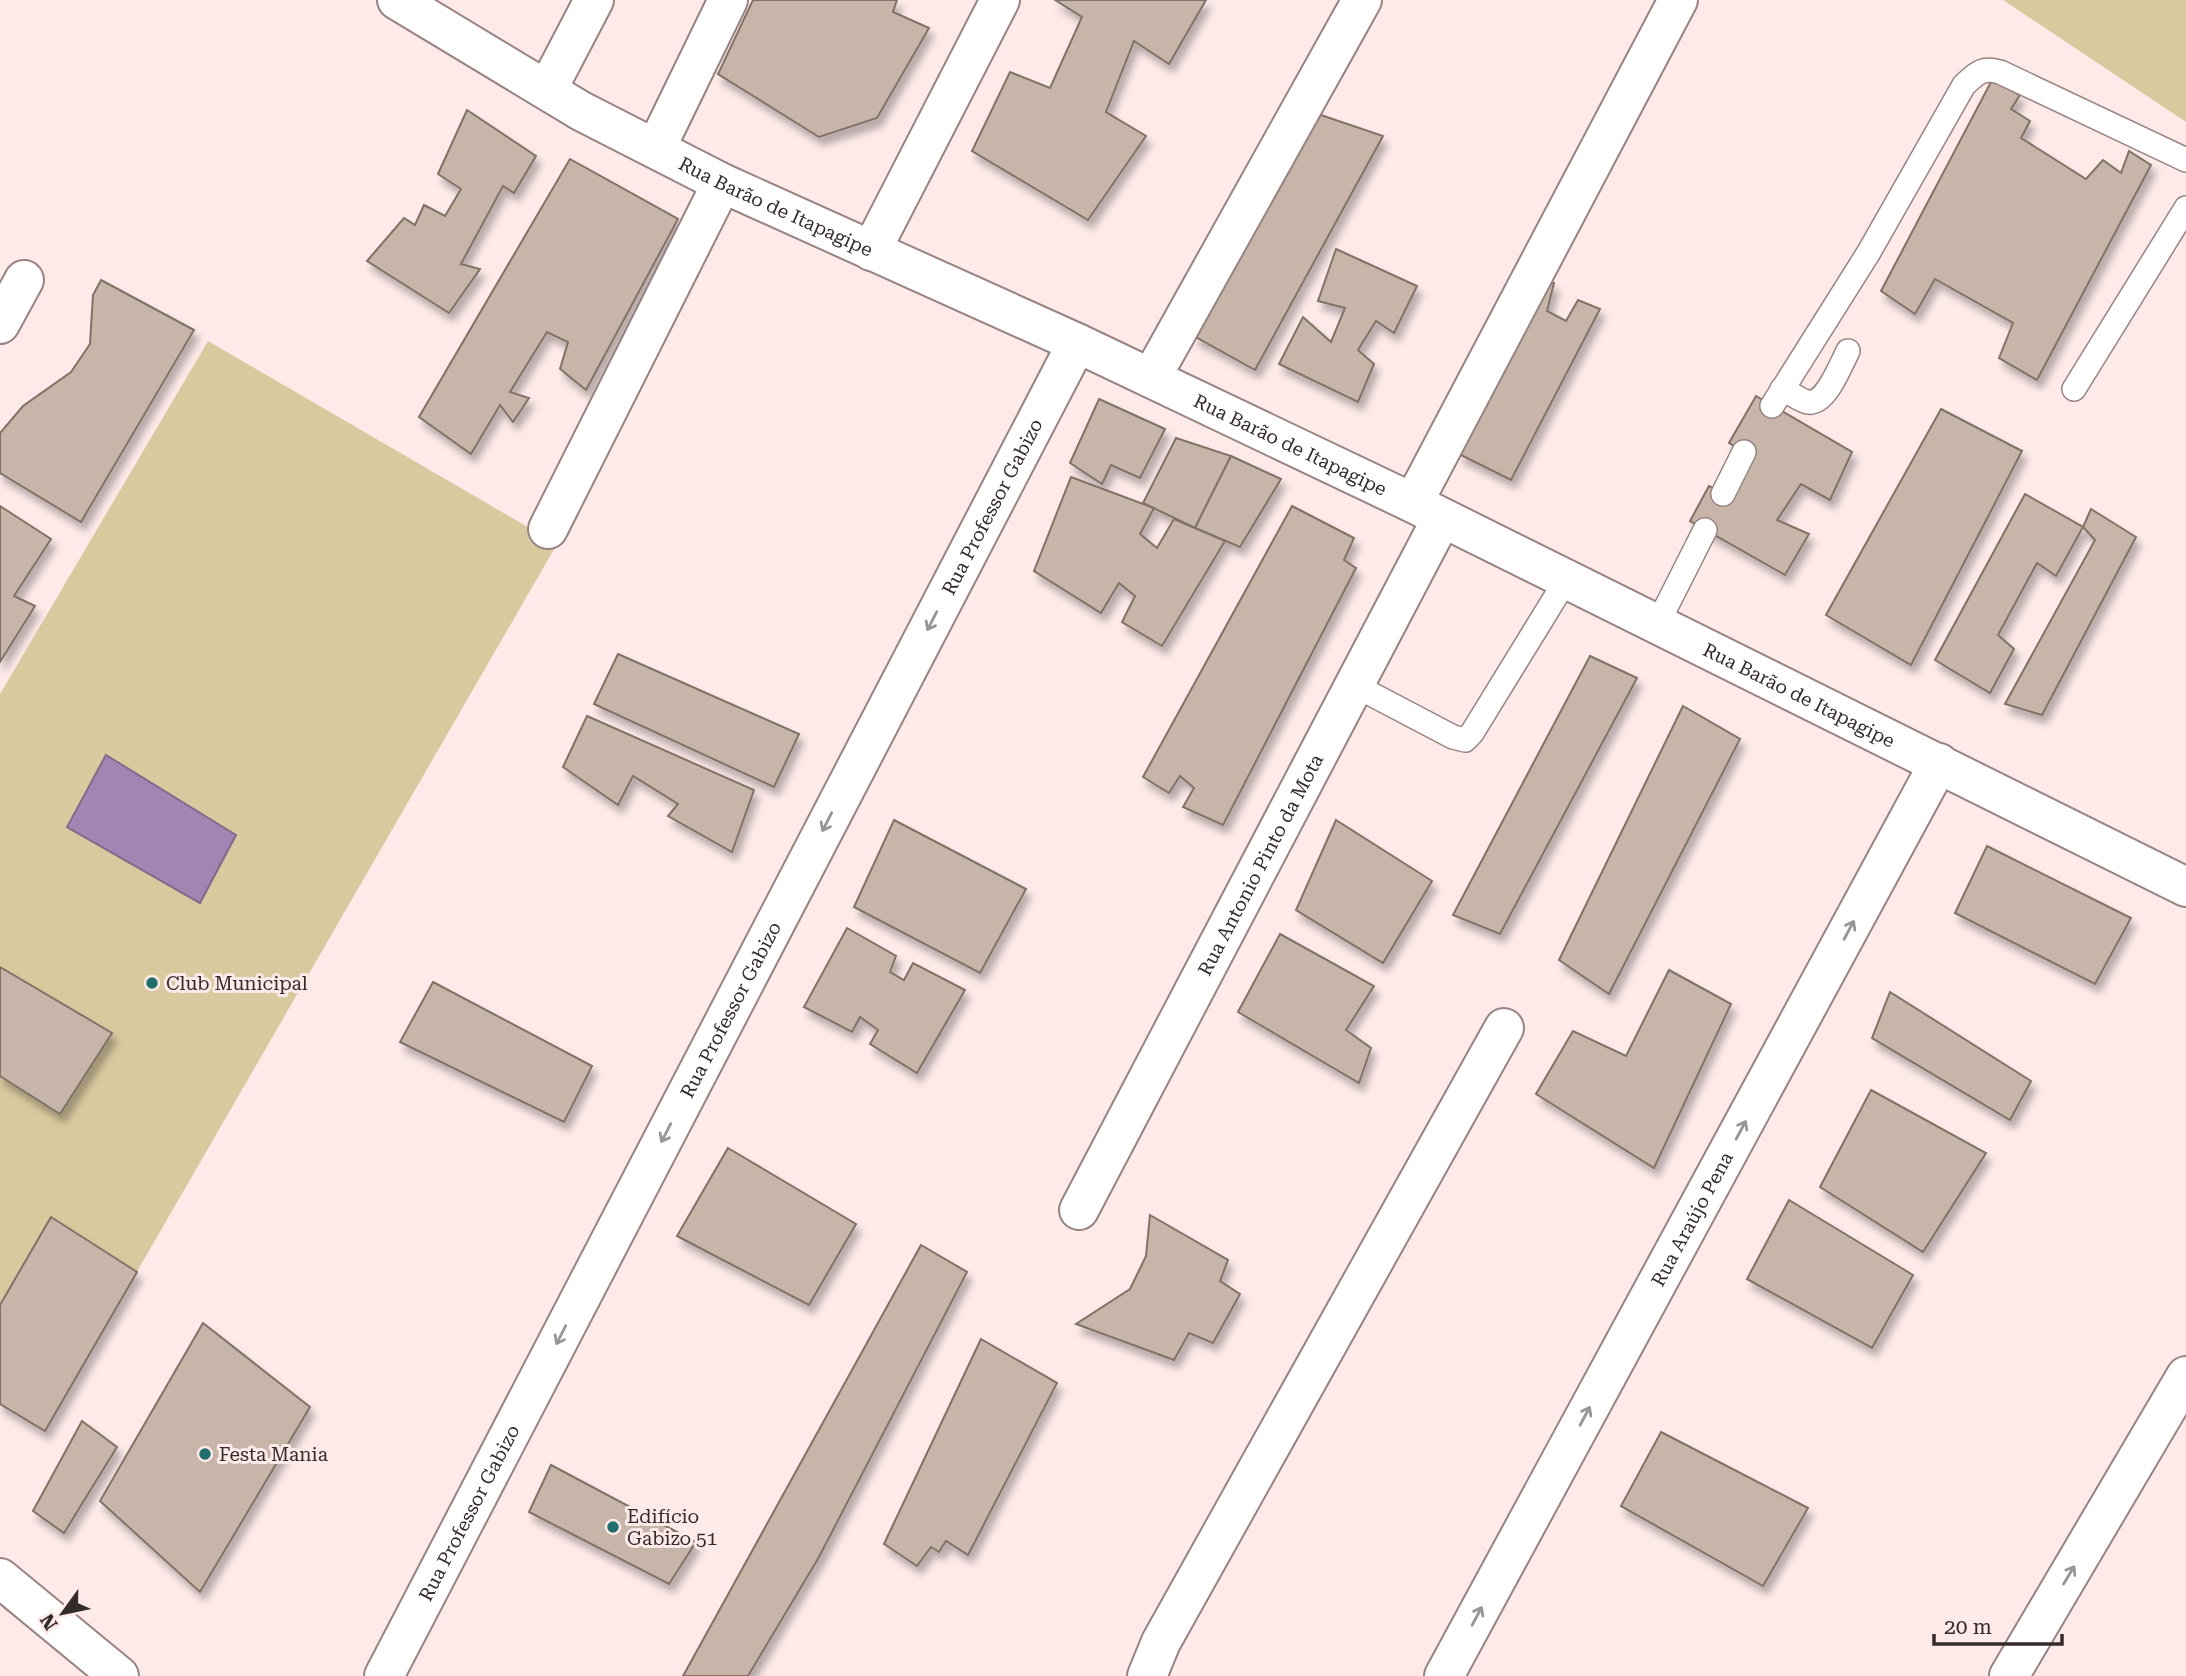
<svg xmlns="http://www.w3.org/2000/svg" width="2186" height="1676" viewBox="0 0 2186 1676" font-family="'Roboto Serif',serif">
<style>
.green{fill:#d9c99f}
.water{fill:#a186b3;stroke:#806b8a;stroke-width:2}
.building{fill:#c7b5a9;stroke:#817166;stroke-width:2;filter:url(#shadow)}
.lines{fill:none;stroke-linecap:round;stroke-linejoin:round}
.lane-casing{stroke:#988382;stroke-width:26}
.street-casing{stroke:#988382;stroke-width:42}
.secondary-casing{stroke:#988382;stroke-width:42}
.lane{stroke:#fff;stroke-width:23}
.street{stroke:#fff;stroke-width:38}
.secondary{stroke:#fff;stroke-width:38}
.oneway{stroke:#9a9595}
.poi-dot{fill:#226e6d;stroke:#fdeae9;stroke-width:2.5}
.labels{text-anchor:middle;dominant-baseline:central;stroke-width:6;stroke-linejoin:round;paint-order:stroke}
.street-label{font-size:19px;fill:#342b2b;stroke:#fdeae9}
.poi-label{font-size:19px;fill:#342b2b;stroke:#fdeae9;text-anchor:start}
</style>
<defs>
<filter id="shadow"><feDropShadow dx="4.5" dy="8" stdDeviation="3.5" flood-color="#0004"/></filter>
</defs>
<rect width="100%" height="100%" fill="#fdeae9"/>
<!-- green -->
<g class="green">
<polygon points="2003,0 2186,0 2186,122"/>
<polygon points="208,341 557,544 45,1431 0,1404 0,694"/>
</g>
<!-- water -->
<polygon class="water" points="106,755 236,835 200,903 67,827"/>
<!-- building -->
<g class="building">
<polygon points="753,0 897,0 893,12 929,28 877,118 819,137 718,74"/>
<polygon points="1055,0 1206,0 1169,64 1134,41 1106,112 1146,136 1088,220 972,151 1010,72 1050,88 1082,17"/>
<polygon points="1992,80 2020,95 2011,109 2030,121 2021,138 2086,179 2103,160 2121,173 2129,151 2151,165 2037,380 1999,358 2013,323 1935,279 1915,314 1881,291"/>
<polygon points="467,110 536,156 514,193 503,186 461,264 480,269 449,313 367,261 404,218 415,225 424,205 445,216 461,189 438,174"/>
<polygon points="1312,112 1383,136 1255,370 1194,336"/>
<polygon points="570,159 678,219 586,390 560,369 568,342 547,332 510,392 529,398 513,422 500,405 471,454 419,417"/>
<polygon points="1336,249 1417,286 1394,333 1376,321 1358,350 1374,364 1358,402 1279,364 1303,317 1331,342 1345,308 1318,301"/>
<polygon points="101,280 194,330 81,522 0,473 0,433 23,406 71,372 90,344 93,295"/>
<polygon points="1541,280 1554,283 1547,311 1566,321 1578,300 1600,309 1511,480 1459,454"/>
<polygon points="1756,396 1852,452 1830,500 1801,484 1777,520 1809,534 1785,575 1690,521 1709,486 1723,494 1744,452 1729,443"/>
<polygon points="1099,399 1165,429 1140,478 1111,465 1102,484 1070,463"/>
<polygon points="1941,409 2022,451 1911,665 1826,615"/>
<polygon points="1176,438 1231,456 1195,528 1143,503"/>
<polygon points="1231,456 1281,479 1240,547 1195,528"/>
<polygon points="1071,477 1154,508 1140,534 1157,548 1174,519 1225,541 1162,646 1122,622 1135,596 1119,583 1101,613 1034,571"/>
<polygon points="2025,494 2083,527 2056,576 2037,563 1998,635 2014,649 1990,693 1935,660"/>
<polygon points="0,506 51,539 14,596 35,606 0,662"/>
<polygon points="1292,506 1354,538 1344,560 1356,568 1223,825 1183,807 1194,788 1180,776 1169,793 1143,777"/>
<polygon points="2091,509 2136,537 2042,715 2005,704 2095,540 2083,527"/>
<polygon points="618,654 799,734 774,787 594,704"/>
<polygon points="1590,656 1637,678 1500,934 1453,915"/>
<polygon points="1683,706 1740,739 1609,994 1559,960"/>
<polygon points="587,716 754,790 732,852 668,816 678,804 633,776 618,805 563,767"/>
<polygon points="894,820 1026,889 980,973 854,907"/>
<polygon points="1336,820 1432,881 1383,963 1296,910"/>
<polygon points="1987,846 2131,918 2095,984 1955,913"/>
<polygon points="847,928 896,956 890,972 904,980 913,963 965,990 917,1073 870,1044 878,1030 860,1017 852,1032 804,1007"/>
<polygon points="1280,934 1374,986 1346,1030 1371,1048 1359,1083 1238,1012"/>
<polygon points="0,967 112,1033 60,1114 0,1076"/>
<polygon points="1669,970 1731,1004 1654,1168 1536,1094 1573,1031 1626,1056"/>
<polygon points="433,982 592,1066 564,1122 400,1042"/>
<polygon points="1890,992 2031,1081 2010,1120 1872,1038"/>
<polygon points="1871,1090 1986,1153 1923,1252 1820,1187"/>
<polygon points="728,1148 856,1224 809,1305 677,1236"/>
<polygon points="1789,1200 1913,1275 1872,1348 1747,1279"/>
<polygon points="1150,1215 1228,1260 1220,1281 1240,1294 1213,1343 1189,1333 1174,1360 1076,1324 1130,1289 1146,1256"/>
<polygon points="51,1217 137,1272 45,1431 0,1404 0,1305"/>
<polygon points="921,1245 967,1272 819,1557 748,1676 683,1676"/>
<polygon points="203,1323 310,1407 200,1592 100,1501"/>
<polygon points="981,1339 1057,1383 968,1555 946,1541 939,1552 931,1547 917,1566 884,1544"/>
<polygon points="82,1421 117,1447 64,1533 33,1511"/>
<polygon points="1661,1432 1808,1508 1763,1586 1621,1506"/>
<polygon points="551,1465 696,1542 669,1584 529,1512"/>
</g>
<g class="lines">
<defs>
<g id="lane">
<path d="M1782,389C1790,392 1800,401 1808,402C1826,405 1841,364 1848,351"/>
<polyline points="2074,389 2186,208"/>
<path d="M1772,406L1869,252L1964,85C1977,73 1982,67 2000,72L2186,160"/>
<polyline points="1723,494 1744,452"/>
<polyline points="1657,625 1705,530"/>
<polyline points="1354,685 1453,737 1465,740 1472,733 1566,580"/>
</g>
<g id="street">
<polyline points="547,90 594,0"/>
<polyline points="656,148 728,0"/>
<polyline points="871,251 1000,0"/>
<polyline points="0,324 24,280"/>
<polyline points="1151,378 1362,0"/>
<polyline points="1413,503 1678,0"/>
<polyline points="548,529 722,183"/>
<path id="s1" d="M1079,1210L1442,518"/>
<path id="s2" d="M384,1676L1077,343"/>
<polyline points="1147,1676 1161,1642 1504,1028"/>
<path id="s3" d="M1444,1676L1939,763"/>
<polyline points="2009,1676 2186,1376"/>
</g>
<g id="secondary">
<path id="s4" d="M397,0L581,111L722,183L1077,343L1413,503L2186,887"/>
<polyline points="0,1578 119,1676"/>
</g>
</defs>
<!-- lane casing -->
<use href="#lane" class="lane-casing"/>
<!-- street casing -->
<use href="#street" class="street-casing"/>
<!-- secondary casing -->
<use href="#secondary" class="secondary-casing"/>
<!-- lane -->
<use href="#lane" class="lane"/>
<!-- street -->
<use href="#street" class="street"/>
<!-- secondary -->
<use href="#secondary" class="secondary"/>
</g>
<!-- one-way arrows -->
<defs><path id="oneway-shaft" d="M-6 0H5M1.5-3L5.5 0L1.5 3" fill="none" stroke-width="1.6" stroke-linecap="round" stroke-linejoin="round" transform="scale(1.75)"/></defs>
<g class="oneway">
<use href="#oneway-shaft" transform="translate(932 621) rotate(117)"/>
<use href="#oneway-shaft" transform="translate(827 822) rotate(117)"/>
<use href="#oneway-shaft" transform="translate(1849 930) rotate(-62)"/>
<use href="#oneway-shaft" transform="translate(1741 1130) rotate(-62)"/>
<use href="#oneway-shaft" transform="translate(666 1133) rotate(117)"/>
<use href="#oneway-shaft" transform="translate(561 1335) rotate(117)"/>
<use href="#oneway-shaft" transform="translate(1585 1416) rotate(-62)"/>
<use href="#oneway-shaft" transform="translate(2069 1575) rotate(-59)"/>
<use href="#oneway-shaft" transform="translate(1477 1616) rotate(-62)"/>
</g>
<!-- markers -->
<g class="poi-dot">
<circle cx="152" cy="983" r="7"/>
<circle cx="205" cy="1454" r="7"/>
<circle cx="613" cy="1527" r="7"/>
</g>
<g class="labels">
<!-- street labels -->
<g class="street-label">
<text stroke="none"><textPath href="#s4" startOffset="432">Rua Barão de Itapagipe</textPath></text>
<text stroke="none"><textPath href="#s4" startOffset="999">Rua Barão de Itapagipe</textPath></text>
<text stroke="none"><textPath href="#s2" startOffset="1318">Rua Professor Gabizo</textPath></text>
<text stroke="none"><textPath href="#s4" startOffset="1566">Rua Barão de Itapagipe</textPath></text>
<text stroke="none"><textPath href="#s1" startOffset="390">Rua Antonio Pinto da Mota</textPath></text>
<text stroke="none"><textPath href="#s2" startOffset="751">Rua Professor Gabizo</textPath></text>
<text stroke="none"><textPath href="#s3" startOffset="520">Rua Araújo Pena</textPath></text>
<text stroke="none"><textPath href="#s2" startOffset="184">Rua Professor Gabizo</textPath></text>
</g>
<!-- poi labels -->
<g class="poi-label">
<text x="166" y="983">Club Municipal</text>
<text x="219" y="1454">Festa Mania</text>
<text x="627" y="1516">Edifício<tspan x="627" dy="22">Gabizo 51</tspan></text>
</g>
</g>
<!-- north arrow -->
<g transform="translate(63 1613) rotate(237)" stroke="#fdeae9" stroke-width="5" paint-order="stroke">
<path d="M0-5L12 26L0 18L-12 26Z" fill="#342b2b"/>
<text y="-10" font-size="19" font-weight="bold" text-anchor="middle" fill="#342b2b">N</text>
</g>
<!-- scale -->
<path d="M1934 1634v10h128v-10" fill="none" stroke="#342b2b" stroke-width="3.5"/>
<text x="1944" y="1634" font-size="21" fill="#342b2b" stroke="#fdeae9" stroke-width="5" paint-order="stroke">20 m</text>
</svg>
